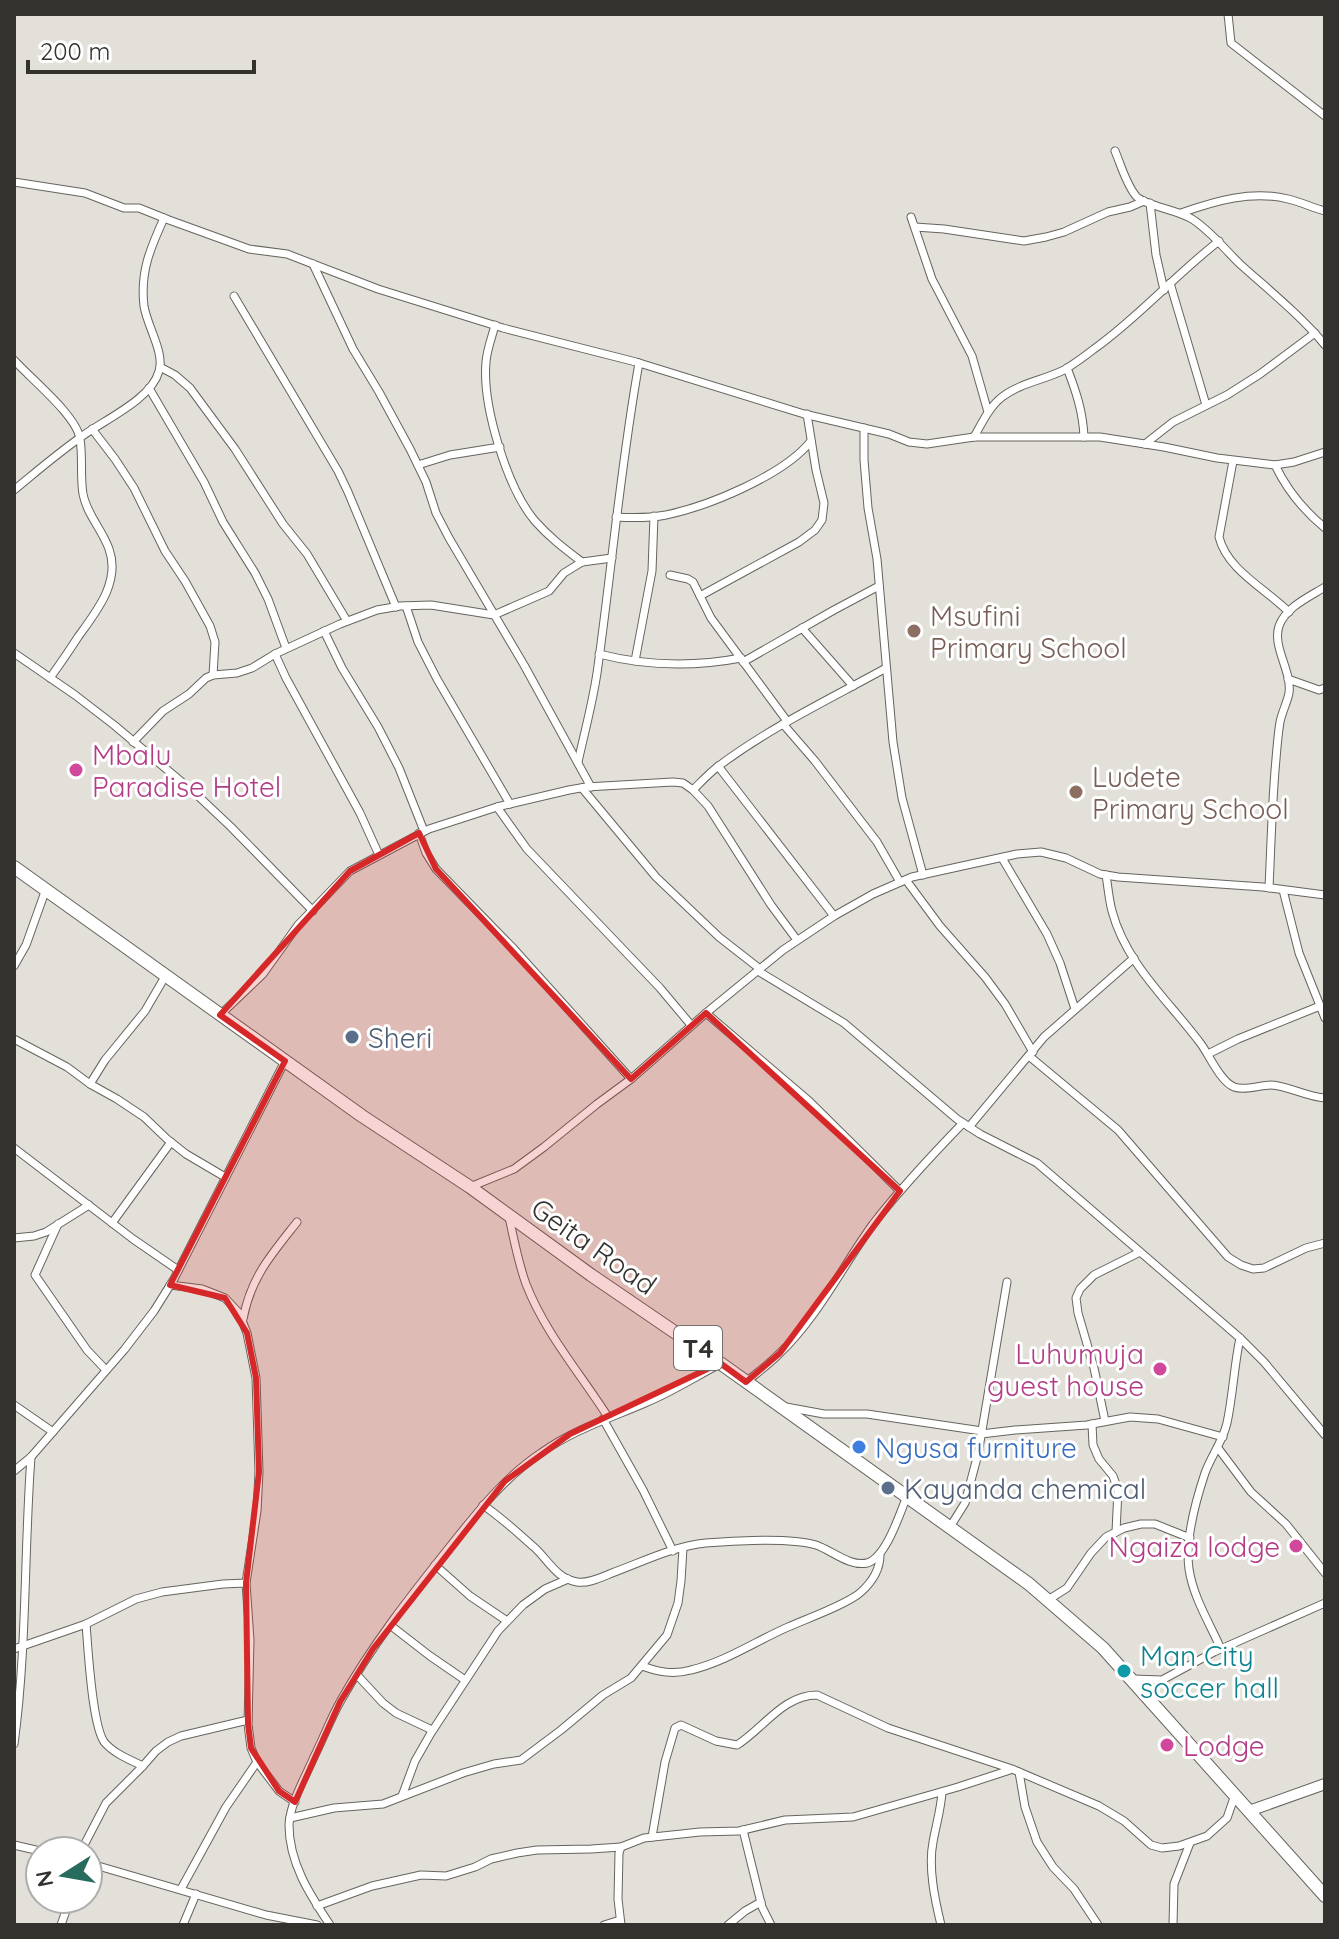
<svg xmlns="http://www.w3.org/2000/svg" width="1339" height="1939" viewBox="0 0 1339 1939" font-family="Quicksand,sans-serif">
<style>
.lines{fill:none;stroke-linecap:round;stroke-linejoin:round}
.minor-casing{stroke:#66645e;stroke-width:9}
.secondary-casing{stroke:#66645e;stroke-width:12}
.trunk-casing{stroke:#66645e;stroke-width:14}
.minor{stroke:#fff;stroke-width:7}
.secondary{stroke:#fff;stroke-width:10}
.trunk{stroke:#fff;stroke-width:12}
.marked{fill:#d62828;fill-opacity:0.2;stroke:#d62828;stroke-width:6;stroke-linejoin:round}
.education-dot{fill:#8d6e63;stroke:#fff;stroke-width:3}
.hotel-dot{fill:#d1479c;stroke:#fff;stroke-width:3}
.service-dot{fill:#5c6f8a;stroke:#fff;stroke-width:3}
.shop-dot{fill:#3f7fe0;stroke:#fff;stroke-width:3}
.culture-dot{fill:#0f9aa8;stroke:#fff;stroke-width:3}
.labels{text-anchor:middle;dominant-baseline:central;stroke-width:6;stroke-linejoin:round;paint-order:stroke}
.shield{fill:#fff;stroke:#70706d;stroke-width:2}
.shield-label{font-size:26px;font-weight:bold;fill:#33322f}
.education-label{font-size:28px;fill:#785e54;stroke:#fff;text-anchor:start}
.hotel-label{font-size:28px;fill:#b23c85;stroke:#fff;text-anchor:start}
.service-label{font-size:28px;fill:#4e5e75;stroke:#fff;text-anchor:start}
.street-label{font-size:28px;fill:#33322f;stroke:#fff}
.shop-label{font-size:28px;fill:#366cbe;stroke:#fff;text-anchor:start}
.culture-label{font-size:28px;fill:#0d838f;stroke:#fff;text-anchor:start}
</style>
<rect width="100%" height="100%" fill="#e2e0d9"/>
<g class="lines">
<defs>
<g id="minor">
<polyline points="1228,14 1231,43 1325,116"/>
<path d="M1115,151C1121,165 1126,184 1136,196C1145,206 1176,209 1192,219C1211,231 1224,249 1241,265C1270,291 1300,315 1325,345"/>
<polyline points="14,182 85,193 124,208 139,208 169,220 249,249 287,254 378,289 503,328 636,362 804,414 889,434 909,442 927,444 974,437 1100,437 1164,447 1217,458 1275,465 1294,462 1325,452"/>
<polyline points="1150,203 1156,255 1164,290"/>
<path d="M1181,213C1215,201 1252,190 1288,199C1301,202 1313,208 1325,211"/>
<polyline points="911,217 932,279 972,356 988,412"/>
<polyline points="915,227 944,229 1024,241 1046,237 1064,232 1108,212 1130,207 1144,201"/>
<polyline points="313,264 353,349 379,392 410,449 426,482 436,513 449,538 524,665 591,787"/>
<polyline points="1170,283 1206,405"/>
<polyline points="234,296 338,471 348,492 396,607"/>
<path d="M495,325C492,337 487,349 486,362C482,405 507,488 535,521C549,537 565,549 582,562"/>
<path d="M14,360C31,379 77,416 80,439C83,457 80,476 83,494C87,515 102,529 109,549C121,582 96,612 78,637C69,651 60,664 50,678"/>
<polyline points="160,367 175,375 190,388 235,449 283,524 307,554 347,621"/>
<path d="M1067,368C1076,391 1083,412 1084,437"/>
<polyline points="149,388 204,482 223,522 255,573 268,599 286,648"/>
<polyline points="864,428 864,460 868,508 877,559 893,742 902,798 923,875"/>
<polyline points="92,429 115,459 134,488 165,551 185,581 210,626 215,642 213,675"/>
<path d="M974,437C982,423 989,407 1002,397C1020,383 1044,380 1064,370C1074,364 1085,356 1094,349C1139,317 1175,275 1219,241"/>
<polyline points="1145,444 1173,422 1227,395 1260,374 1315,333"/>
<path d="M1233,461L1219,537C1227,570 1266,589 1289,612"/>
<polyline points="418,465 450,455 500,447"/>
<path d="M1275,465C1287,490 1303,510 1325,528"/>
<path d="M14,490C36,472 58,453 81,437C104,420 152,399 159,371C165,353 147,326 144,306C140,272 150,249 164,218"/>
<path d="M616,517C632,518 650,518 666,515C709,506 784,475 811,441"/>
<polyline points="670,575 688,579 693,582 711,618 787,721"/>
<polyline points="700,596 799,542 815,530 822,520 824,503 816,470 807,414"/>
<polyline points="406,606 418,642 437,679 510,804"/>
<polyline points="802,628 853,686"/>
<polyline points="324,631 342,668 378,727 399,768 424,831"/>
<polyline points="14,653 75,695 114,725 196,794 231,827 313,911"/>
<polyline points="275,654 286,678 360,813 379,855"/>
<path d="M599,654C646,666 694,667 741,658"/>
<polyline points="635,661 652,571 654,516"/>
<polyline points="743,662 834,610 879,586"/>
<polyline points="1288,679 1319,690 1325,688"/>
<polyline points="783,724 815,761 877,842 900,882"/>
<polyline points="133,742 163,711 189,694 206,678 213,675 237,673 252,668 275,654 340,624 377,610 400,606 431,605 494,615 549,591 564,573 582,562 612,558"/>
<path d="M578,762C585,730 594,698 598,666C612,565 621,463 639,363"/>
<polyline points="718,766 834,916"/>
<polyline points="582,788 656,877 719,937 760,969"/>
<path d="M693,790C702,781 710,772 720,765C771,727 830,699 886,668"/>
<polyline points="497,807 527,849 660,988 691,1025"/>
<polyline points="419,833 426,853 436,869 514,949 631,1079"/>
<polyline points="1002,858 1047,934 1060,963 1075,1009"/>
<path d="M1106,875C1108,887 1109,900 1112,911C1126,964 1169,1001 1201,1044C1209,1055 1221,1082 1234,1087C1245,1091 1260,1085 1271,1085C1289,1086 1307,1097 1325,1098"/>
<polyline points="906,880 940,926 985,977 1005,1004 1033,1052"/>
<path d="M1269,888C1271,845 1272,802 1276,759C1277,747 1278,734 1280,722C1282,712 1287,703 1289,693C1292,671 1272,647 1279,626C1286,607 1309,597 1325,587"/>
<polyline points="1283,890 1299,953 1325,1018"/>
<polyline points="14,966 26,945 46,889"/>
<polyline points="758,971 844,1023 957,1119 980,1134 1037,1163 1058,1181 1240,1338 1264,1362 1325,1435"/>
<polyline points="706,1013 809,1101 900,1191"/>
<polyline points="220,1015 263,974 298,925 350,871 429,829 497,807 569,790 586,787 673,782 683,783 693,790 708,806 771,905 797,940"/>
<polyline points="14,1039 67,1067 90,1084 117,1099 144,1117 167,1139 186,1154 225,1177"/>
<polyline points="1208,1054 1238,1039 1320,1006"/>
<polyline points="1029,1056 1118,1130 1228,1257 1241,1265 1253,1269 1264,1268 1306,1248 1325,1243"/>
<polyline points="90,1084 105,1060 145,1011 166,975"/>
<polyline points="969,1127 1044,1037 1134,958"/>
<polyline points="14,1148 133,1239 178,1270"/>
<polyline points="470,1187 514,1169 544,1147 597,1104 631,1079 706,1013 783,950 834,916 873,894 912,877 1017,854 1041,852 1066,858 1100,874 1118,877 1263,887 1325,895"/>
<path d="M509,1217C514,1240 518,1262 526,1284C545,1333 580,1373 608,1417"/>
<polyline points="112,1223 171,1142"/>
<polyline points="58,1224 35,1275 87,1350 106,1370"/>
<polyline points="14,1238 34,1236 46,1232 89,1205"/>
<polyline points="170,1285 202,1289 225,1298 239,1313 247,1333 256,1378 259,1472 257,1511 246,1583 250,1640 248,1724 251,1748 257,1762 279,1791 295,1802"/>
<path d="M243,1319C251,1277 271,1255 297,1222"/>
<path d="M746,1382C757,1373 769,1364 779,1354C818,1317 842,1267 873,1224C901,1188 932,1155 963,1123"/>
<polyline points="14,1405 53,1432"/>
<polyline points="786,1407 824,1414 867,1414 982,1431"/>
<polyline points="603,1419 643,1490 673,1551"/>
<polyline points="1105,1421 1094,1368 1078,1313 1076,1298 1080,1289 1094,1275 1140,1252"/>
<polyline points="1092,1424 1093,1445 1099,1459 1113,1476 1118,1490 1116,1532"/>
<polyline points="981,1434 1015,1430 1087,1425 1130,1417 1158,1419 1223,1437"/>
<polyline points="1218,1448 1251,1492 1286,1524 1325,1573"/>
<polyline points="14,1471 31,1457 124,1350 154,1311 174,1279 285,1061"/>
<path d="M483,1505C502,1518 518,1533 535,1548C548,1560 557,1579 577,1582C588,1584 602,1577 612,1573C642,1562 674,1546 706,1543C735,1541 788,1537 816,1545C831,1550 850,1567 867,1563C886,1558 900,1513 907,1496"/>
<polyline points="950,1527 965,1503 978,1454 1007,1282"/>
<polyline points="435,1565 470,1596 507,1621"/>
<polyline points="1048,1600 1067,1588 1091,1553 1106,1537 1124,1528 1141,1524 1155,1524 1190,1538"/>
<path d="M86,1624C88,1647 92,1728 105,1743C115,1754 130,1760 143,1766"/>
<polyline points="390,1625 430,1656 465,1680"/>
<polyline points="14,1649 86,1624 136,1599 162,1592 223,1584 246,1583"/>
<path d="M1221,1649C1210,1624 1193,1597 1189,1569C1185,1541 1196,1500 1205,1473C1211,1456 1223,1441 1227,1423C1233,1395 1234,1366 1240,1338"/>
<path d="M642,1666C659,1672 673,1675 691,1670C725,1662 756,1641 788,1627C806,1619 848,1604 861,1592C872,1582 880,1570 880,1555"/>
<polyline points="357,1675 383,1703 396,1713 432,1730"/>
<polyline points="1133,1679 1162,1680 1214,1652 1325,1603"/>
<path d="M14,1744C27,1649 24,1552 31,1457"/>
<polyline points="1019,1772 1025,1807 1037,1842 1053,1867 1074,1889 1098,1925"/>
<polyline points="402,1796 415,1761 431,1733 498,1631 523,1605 545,1589 568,1579"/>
<polyline points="290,1818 334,1808 383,1804 463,1773 494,1764 521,1760 561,1730 603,1695 631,1678 667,1635 678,1603 681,1581 683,1548"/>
<polyline points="743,1830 762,1907 771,1925"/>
<path d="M652,1837L665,1762L675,1728L681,1725L716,1741L737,1745C763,1729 783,1695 817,1695L888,1728L1012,1769L1099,1806L1124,1821L1151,1845L1162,1848L1179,1846L1207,1836L1227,1818L1235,1795"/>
<polyline points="14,1845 40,1851"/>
<polyline points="81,1851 106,1803 142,1767 156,1751 168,1742 181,1736 248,1720"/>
<polyline points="88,1863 266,1915 317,1925"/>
<polyline points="181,1889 226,1807 257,1762"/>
<polyline points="317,1906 372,1886 421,1875 446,1876 475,1867 491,1859 517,1853 537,1850 591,1849 621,1847"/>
<polyline points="61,1925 70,1899"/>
<polyline points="183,1925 196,1894"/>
<path d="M330,1925C310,1895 289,1863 289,1825C290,1803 305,1778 314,1757C323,1739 330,1720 340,1702C371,1646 412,1594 452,1544C479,1510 505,1477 541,1453C573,1430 608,1419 645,1403C670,1393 695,1377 720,1364"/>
<polyline points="604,1925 620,1920"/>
<polyline points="621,1925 618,1899 619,1853 621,1847 644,1838 700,1832 739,1831 785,1820 853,1817 958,1787 1010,1770"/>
<polyline points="728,1925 745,1911 761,1902"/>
<path d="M941,1925C935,1900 928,1868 933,1842C936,1825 941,1809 942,1792"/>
<polyline points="1173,1925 1174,1884 1190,1843"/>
</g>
<polyline id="secondary" points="1249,1811 1325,1784"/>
<polyline id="trunk" points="14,867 362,1116 470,1187 591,1275 720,1363 1029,1584 1103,1648 1325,1896"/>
</defs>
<!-- minor casing -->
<use href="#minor" class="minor-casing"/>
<!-- secondary casing -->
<use href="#secondary" class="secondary-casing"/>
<!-- trunk casing -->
<use href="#trunk" class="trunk-casing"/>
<!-- minor -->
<use href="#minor" class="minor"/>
<!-- secondary -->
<use href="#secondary" class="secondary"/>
<!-- trunk -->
<use href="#trunk" class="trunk"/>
</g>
<!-- marked area -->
<path class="marked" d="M419,833L436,869L631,1079L706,1013L900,1191L780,1353L746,1382L720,1363L570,1434L505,1481L373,1649L340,1702L295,1802L279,1791L251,1748L248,1724L246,1583L259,1472L256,1378L247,1333L225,1298L170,1285L285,1061L220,1015L350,871Z"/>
<!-- markers -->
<g class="education-dot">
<circle cx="914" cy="631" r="8"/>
<circle cx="1076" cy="792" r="8"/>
</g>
<g class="hotel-dot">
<circle cx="76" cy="770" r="8"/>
<circle cx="1160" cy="1369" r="8"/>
<circle cx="1296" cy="1546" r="8"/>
<circle cx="1167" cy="1745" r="8"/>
</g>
<g class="service-dot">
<circle cx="352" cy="1037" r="8"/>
<circle cx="888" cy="1488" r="8"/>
</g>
<circle class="shop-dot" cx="859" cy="1447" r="8"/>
<circle class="culture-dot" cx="1124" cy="1671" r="8"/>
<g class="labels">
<!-- shield labels -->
<rect class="shield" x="674" y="1326" width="48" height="44" rx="6"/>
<g class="shield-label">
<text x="698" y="1348">T4</text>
</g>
<!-- education labels -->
<g class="education-label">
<text x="930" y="615">Msufini<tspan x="930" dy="32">Primary School</tspan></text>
<text x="1092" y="776">Ludete<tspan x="1092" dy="32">Primary School</tspan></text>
</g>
<!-- hotel labels -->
<g class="hotel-label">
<text x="92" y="754">Mbalu<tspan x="92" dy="32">Paradise Hotel</tspan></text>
<text x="1144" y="1353" text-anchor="end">Luhumuja<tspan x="1144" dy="32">guest house</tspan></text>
<text x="1280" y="1546" text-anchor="end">Ngaiza lodge</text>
<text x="1183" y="1745">Lodge</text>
</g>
<!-- service labels -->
<g class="service-label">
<text x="368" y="1037">Sheri</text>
<text x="904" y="1488">Kayanda chemical</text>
</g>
<!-- street labels -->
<g class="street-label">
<text transform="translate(594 1246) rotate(35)">Geita Road</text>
</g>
<!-- shop labels -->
<g class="shop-label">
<text x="875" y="1447">Ngusa furniture</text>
</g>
<!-- culture labels -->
<g class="culture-label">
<text x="1140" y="1655">Man City<tspan x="1140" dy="32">soccer hall</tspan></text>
</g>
</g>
<!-- border -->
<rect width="1339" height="1939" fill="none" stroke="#33322f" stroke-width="32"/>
<!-- north arrow -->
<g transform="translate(64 1875) rotate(259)"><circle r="38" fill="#ffffff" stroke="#adadac" stroke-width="2"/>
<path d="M0-6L14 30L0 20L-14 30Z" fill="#276c5f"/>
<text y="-12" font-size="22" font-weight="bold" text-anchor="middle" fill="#33322f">N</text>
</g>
<!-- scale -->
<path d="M28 60v12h226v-12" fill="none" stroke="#33322f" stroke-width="4"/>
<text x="40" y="60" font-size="24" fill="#33322f" stroke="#ffffff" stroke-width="6" paint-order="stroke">200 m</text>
</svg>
